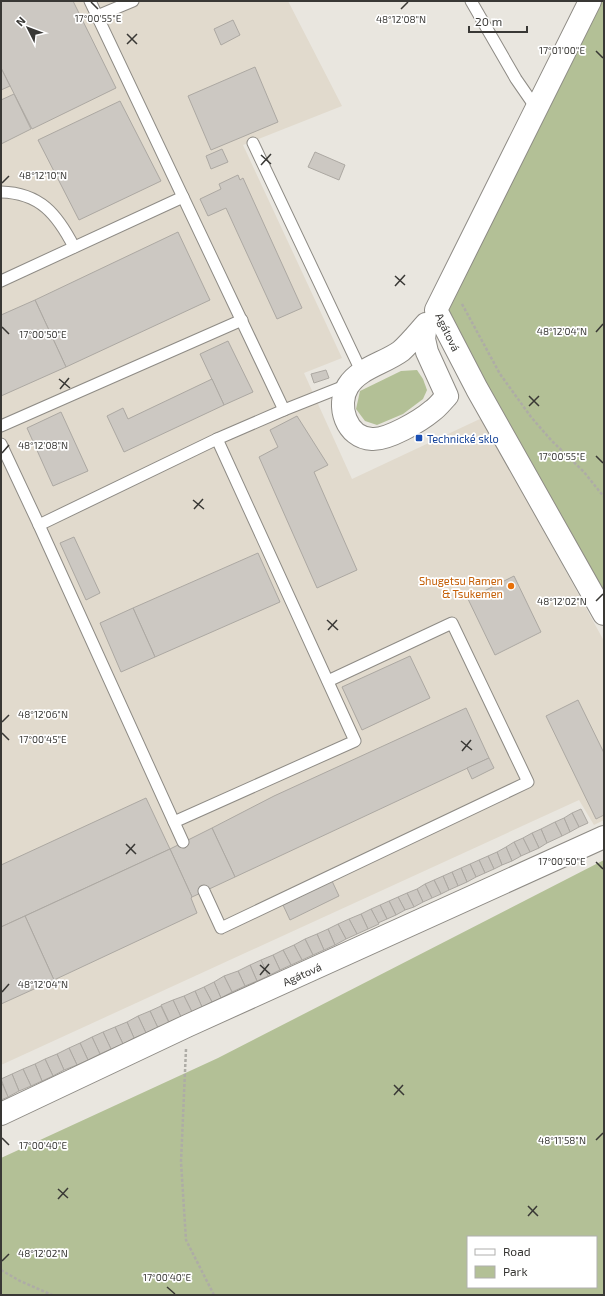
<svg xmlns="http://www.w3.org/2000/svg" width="605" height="1296" viewBox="0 0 605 1296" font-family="'Exo 2',sans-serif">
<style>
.built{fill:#e1dacd}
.green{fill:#b3c096;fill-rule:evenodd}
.building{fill:#ccc8c2;stroke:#aca8a2}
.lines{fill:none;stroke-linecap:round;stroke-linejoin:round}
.service-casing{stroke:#8e8b85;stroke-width:13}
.minor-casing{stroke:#8e8b85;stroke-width:24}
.path{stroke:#aeaca6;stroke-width:2.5;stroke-dasharray:3 2;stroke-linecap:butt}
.service{stroke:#fff;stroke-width:11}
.minor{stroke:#fff;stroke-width:22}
.ticks{fill:none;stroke:#393835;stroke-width:1.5}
.transit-dot{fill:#1a4fb4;stroke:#fff;stroke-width:1.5}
.food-dot{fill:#e8710a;stroke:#fff;stroke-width:1.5}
.labels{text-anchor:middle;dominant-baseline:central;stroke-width:3.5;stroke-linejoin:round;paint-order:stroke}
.street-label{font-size:11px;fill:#393835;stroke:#fff}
.transit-label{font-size:11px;fill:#164399;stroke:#fff;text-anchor:start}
.food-label{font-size:11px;fill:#c56008;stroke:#fff;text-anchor:end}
.ticks-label{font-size:10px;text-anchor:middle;fill:#393835;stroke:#fff;stroke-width:3.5;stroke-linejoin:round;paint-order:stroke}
</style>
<rect width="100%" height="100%" fill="#e9e6df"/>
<!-- built -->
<polygon class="built" points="1,1 288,1 342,106 243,145 342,358 304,373 352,479 482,418 604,641 604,820 594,825 579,800 1,1065"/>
<!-- green -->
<g class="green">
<polygon points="591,1 604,1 604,603 436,310"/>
<polygon points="417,370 423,379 427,390 423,399 403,414 377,425 365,421 356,409 360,391 401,371"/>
<path d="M604,860V1295H1V1158L218,1058ZM468,1237H596V1287H468Z"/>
</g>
<!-- building -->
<g class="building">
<polygon points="1,1 73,1 116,88 32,129 1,68"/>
<polygon points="233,20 240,35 221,45 214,29"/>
<polygon points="255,67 278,122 211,150 188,96"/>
<polygon points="1,68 10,86 1,90"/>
<polygon points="14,94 31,129 1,144 1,100"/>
<polygon points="120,101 161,181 79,220 38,140"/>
<polygon points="222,149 228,162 211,169 206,156"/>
<polygon points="315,152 345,165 339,180 308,167"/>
<polygon points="238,175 240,180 243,178 302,308 277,319 226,208 208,216 200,199 221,189 219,184"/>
<polygon points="178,232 210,300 66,367 35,300"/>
<polygon points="35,300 66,367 1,396 1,315"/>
<polygon points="228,341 253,392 224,405 200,354"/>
<polygon points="326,370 329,378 314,383 311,374"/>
<polygon points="212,379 224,405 124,452 107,416 123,408 128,419"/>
<polygon points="61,412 88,471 53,486 27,428"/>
<polygon points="297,416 328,465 314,472 357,570 317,588 259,457 278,447 270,430"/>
<polygon points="74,537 100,593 86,600 60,543"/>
<polygon points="258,553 280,602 155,657 133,608"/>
<polygon points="514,576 541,632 495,655 468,599"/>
<polygon points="133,608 155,657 121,672 100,623"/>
<polygon points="410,656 430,698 362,730 342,687"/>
<polygon points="578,700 604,753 604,815 596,819 546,716"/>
<polygon points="466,708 489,758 235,877 212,828 274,796"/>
<polygon points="489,758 494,768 472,779 467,768"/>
<polygon points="146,798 170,849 1,927 1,865"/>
<polygon points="581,809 588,823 579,827 572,813"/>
<polygon points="572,813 579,827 570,832 564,818"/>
<polygon points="564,818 570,832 562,836 555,822"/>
<polygon points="555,822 562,836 547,843 541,829"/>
<polygon points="212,828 235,877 192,897 170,849"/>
<polygon points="541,829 547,843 539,848 532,833"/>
<polygon points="532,833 539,848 530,852 523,838"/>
<polygon points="523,838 530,852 521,856 514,842"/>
<polygon points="514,842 521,856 512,861 506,847"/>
<polygon points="506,847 512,861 502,865 497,852"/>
<polygon points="170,849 192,897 191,898 197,913 54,980 25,916"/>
<polygon points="497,852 502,865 494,869 488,856"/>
<polygon points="488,856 494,869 485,873 479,860"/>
<polygon points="479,860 485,873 476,877 470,864"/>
<polygon points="470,864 476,877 467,882 461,868"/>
<polygon points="461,868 467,882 458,886 452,872"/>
<polygon points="452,872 458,886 449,890 443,876"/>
<polygon points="443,876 449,890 441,894 434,880"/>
<polygon points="434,880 441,894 432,898 425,884"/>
<polygon points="332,881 339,896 290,920 283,905"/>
<polygon points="425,884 432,898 423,902 417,889"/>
<polygon points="417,889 423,902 414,907 407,893"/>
<polygon points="407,893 414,907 405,910 398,897"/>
<polygon points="398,897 405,910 396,915 389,901"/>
<polygon points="389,901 396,915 387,919 380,905"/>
<polygon points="380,905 387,919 378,923 371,909"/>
<polygon points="371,909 379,924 368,929 361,914"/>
<polygon points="361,914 368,929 357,934 349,919"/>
<polygon points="25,916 54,980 1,1004 1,927"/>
<polygon points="349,919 357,934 346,939 338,924"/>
<polygon points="338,924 346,939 335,945 328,929"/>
<polygon points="328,929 335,945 324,950 317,934"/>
<polygon points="317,934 324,950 313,955 305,939"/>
<polygon points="305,939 313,955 302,960 294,945"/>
<polygon points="294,945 302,960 291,965 283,950"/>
<polygon points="283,950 291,965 280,970 273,955"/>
<polygon points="273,955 280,970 268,976 261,960"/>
<polygon points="261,960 268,976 257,981 250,965"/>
<polygon points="250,965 257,981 245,986 238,971"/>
<polygon points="238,971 245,986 232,992 224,976"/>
<polygon points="224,976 232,992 221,998 214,982"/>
<polygon points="214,982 221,998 212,1002 204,987"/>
<polygon points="204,987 212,1002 202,1007 195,991"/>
<polygon points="195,991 202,1007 192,1012 184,996"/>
<polygon points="184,996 192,1012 181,1017 173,1000"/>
<polygon points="173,1000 181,1017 169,1022 161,1005"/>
<polygon points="161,1006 169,1023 158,1028 150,1011"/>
<polygon points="150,1011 158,1028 146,1033 138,1016"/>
<polygon points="138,1016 146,1033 134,1038 127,1022"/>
<polygon points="127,1022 134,1038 123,1044 115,1027"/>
<polygon points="115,1027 123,1044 111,1049 103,1032"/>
<polygon points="103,1032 111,1049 100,1054 92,1037"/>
<polygon points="92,1037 100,1054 88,1060 80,1043"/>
<polygon points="80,1043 88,1060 77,1065 69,1048"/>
<polygon points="69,1048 77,1065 64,1070 57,1054"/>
<polygon points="57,1054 64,1070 53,1076 45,1059"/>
<polygon points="45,1059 53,1076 42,1081 35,1064"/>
<polygon points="35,1064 42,1081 31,1086 23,1069"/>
<polygon points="23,1069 31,1086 19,1091 12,1074"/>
<polygon points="12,1074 19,1091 8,1097 1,1079"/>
<polygon points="1,1081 8,1097 1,1100"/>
</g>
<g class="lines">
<defs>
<g id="service">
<polyline points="471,1 516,79 536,108"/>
<polyline points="97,16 133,1"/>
<polyline points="253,143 362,373"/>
<path d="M1,192C40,193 57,214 74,247"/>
<polyline points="1,281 183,197"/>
<polyline points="284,410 347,385"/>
<polyline points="1,426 242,320"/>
<polyline points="1,444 39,525 217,439 284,410 90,1"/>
<polyline points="39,525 183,842"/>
<polyline points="174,822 355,741 217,439"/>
<polyline points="204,891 221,928 528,782 452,623 328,681"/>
</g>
<g id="minor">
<polyline points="590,1 436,310 477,389 604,614"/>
<path d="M426,324L424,339L427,352L447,396C442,401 438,407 432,411C420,421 388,440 372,439C346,438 336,405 348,386C359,368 385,363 401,351C410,343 418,333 426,324Z"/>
<polyline points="1,1114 187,1026 604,837"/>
</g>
</defs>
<!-- service casing -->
<use href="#service" class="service-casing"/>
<!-- minor casing -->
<use href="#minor" class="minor-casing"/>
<!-- path -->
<g class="path">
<polyline points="462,304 500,374 531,417 551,440 584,472 604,497"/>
<polyline points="186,1049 181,1162 186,1240 214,1295"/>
<polyline points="1,1270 20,1281 52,1295"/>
</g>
<!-- service -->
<use href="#service" class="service"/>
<!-- minor -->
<use href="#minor" class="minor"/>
</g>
<!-- ticks -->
<path class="ticks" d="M91,2L98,9M401,9L408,2M127,34L137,44M127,44L137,34M596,51L603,58M261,155L271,164M261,165L271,154M2,183L9,176M395,276L405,285M395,286L405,275M2,327L9,334M596,332L603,324M59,379L70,388M60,389L69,378M529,396L539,406M529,406L539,396M2,453L9,445M596,456L603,463M193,500L204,509M194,509L203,499M596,601L603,594M327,620L338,630M328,630L337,620M2,722L9,715M2,733L9,740M461,741L472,750M462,751L471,740M126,844L136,854M126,854L135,844M596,862L603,869M260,965L270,974M260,975L269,964M2,992L9,984M394,1085L404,1095M394,1095L403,1085M2,1138L9,1145M596,1140L603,1133M58,1189L68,1198M58,1199L68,1188M528,1206L538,1216M528,1216L537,1206M2,1261L9,1254M167,1287L175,1294"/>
<!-- markers -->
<rect class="transit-dot" x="415" y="434" width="8" height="8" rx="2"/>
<circle class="food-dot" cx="511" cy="586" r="4"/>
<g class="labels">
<!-- street labels -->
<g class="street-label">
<text transform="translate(448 332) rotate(64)">Agátová</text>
<text transform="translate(302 974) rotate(-24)">Agátová</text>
</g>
<!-- transit labels -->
<g class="transit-label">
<text x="427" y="438">Technické sklo</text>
</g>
<!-- food labels -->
<g class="food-label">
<text x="503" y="580">Shugetsu Ramen<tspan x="503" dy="13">&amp; Tsukemen</tspan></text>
</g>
</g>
<g class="ticks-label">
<text x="98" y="22">17°00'55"E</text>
<text x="401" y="23">48°12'08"N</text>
<text x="562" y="54">17°01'00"E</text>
<text x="43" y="179">48°12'10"N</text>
<text x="562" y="335">48°12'04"N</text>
<text x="43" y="338">17°00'50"E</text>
<text x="43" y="449">48°12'08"N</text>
<text x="562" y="460">17°00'55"E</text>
<text x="562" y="605">48°12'02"N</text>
<text x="43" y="718">48°12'06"N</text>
<text x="43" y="743">17°00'45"E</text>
<text x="562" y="865">17°00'50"E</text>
<text x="43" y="988">48°12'04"N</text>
<text x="562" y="1144">48°11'58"N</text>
<text x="43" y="1149">17°00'40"E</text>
<text x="43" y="1257">48°12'02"N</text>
<text x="167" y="1281">17°00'40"E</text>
</g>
<!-- border -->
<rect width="605" height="1296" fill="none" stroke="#393835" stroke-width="4"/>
<!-- legend -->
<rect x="467" y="1236" width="130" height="52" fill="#ffffff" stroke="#b0afae"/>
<rect x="475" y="1249" width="20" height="6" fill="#ffffff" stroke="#b0afae"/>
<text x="503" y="1256" font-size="12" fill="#393835">Road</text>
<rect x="475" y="1266" width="20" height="12" fill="#b3c096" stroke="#b0afae"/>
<text x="503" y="1276" font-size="12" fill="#393835">Park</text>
<!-- north arrow -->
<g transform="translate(28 28) rotate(312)" stroke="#ffffff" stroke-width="3" paint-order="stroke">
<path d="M0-3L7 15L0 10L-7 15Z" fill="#393835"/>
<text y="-6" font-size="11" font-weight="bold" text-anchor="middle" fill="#393835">N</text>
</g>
<!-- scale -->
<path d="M469 26v6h58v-6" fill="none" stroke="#393835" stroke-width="2"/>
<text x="475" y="26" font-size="12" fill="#393835" stroke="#ffffff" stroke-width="3" paint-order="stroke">20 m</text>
</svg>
